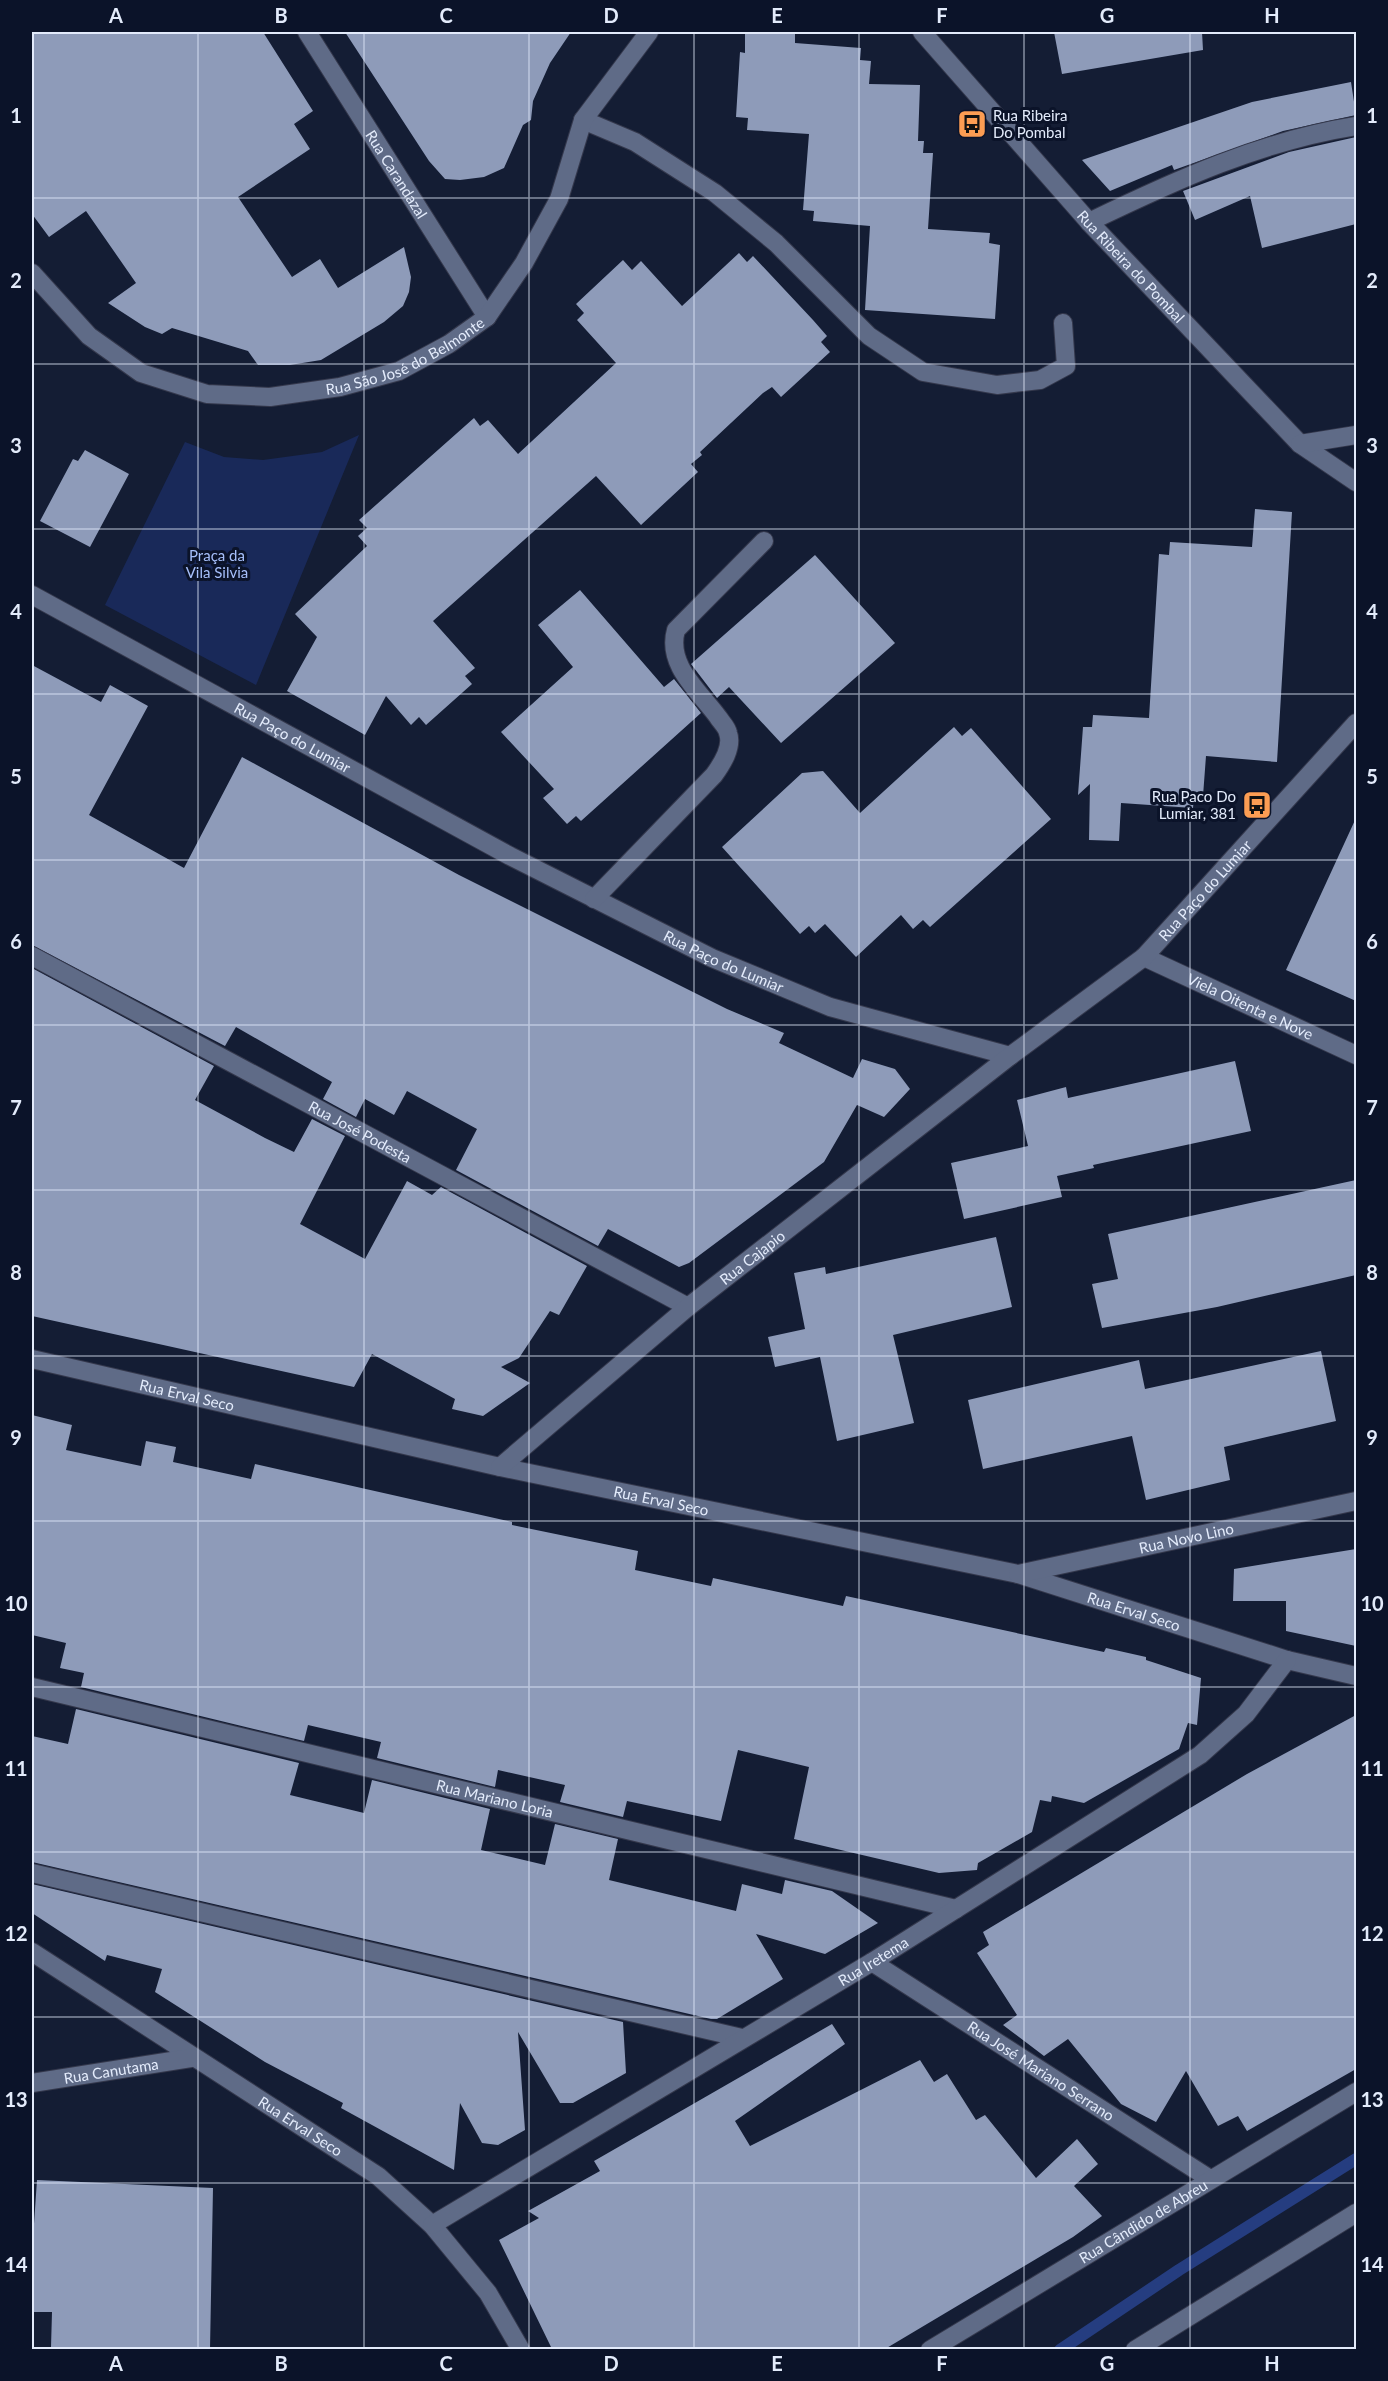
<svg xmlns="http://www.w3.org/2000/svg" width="1388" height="2381" font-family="Lato,sans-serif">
<rect width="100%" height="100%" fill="#141d34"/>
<path fill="#192959" d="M 359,435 L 256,685 L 105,605 L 185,442 L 224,457 L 263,460 L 322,452 Z"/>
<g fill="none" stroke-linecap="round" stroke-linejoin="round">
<path stroke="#253d80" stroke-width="12" d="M 1060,2350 L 1179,2270 L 1356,2159"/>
</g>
<path fill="#8e9bb9" d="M 32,32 L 263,32 L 313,111 L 294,124 L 310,149 L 238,197 L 292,277 L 320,259 L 338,288 L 404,247 L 411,277 L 409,292 L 403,306 L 384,322 L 321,360 L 290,365 L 258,365 L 248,351 L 172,328 L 162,334 L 145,327 L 108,303 L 136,283 L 86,211 L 49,237 L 32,214 Z
M 345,32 L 571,32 L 550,63 L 533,101 L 531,120 L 523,125 L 504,168 L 484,177 L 460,180 L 445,179 L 429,161 Z
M 745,32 L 795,32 L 795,43 L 861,48 L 860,60 L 871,61 L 869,84 L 920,85 L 918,141 L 924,141 L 923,153 L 933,153 L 928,229 L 990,233 L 989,243 L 1000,245 L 995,319 L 865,310 L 870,226 L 813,221 L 814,211 L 803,210 L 809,134 L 747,130 L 748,118 L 736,117 L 740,52 L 745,53 Z
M 1054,32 L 1202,32 L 1203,50 L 1062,74 Z
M 1351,82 L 1356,115 L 1283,131 L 1174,170 L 1172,165 L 1110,191 L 1082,160 L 1252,102 Z
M 1356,137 L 1356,224 L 1262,248 L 1250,196 L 1195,220 L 1183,191 L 1289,152 Z
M 739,253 L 747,262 L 753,256 L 813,320 L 827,336 L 821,342 L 830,352 L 781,397 L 772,387 L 763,393 L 700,452 L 702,455 L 691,464 L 698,472 L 641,525 L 596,476 L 433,621 L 475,668 L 465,676 L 472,684 L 426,725 L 419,717 L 411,725 L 386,696 L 365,735 L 287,691 L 317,637 L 295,614 L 367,546 L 358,536 L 367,528 L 359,520 L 474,418 L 480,426 L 488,420 L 518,454 L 616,363 L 577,320 L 584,313 L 576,304 L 623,260 L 632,270 L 641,261 L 682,306 Z
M 85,450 L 129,474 L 90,547 L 40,521 L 73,459 L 78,461 Z
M 1255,509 L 1292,512 L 1277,762 L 1206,756 L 1203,796 L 1194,796 L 1193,808 L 1121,803 L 1119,841 L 1089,840 L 1090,784 L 1078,795 L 1083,727 L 1092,727 L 1093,715 L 1149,718 L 1159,554 L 1169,555 L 1170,542 L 1252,547 Z
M 815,555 L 895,643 L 781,743 L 729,687 L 717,698 L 691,664 Z
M 580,590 L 664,687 L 674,679 L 701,713 L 581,821 L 576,816 L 567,824 L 543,798 L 554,789 L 501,732 L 573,667 L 538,625 Z
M 32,665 L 101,702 L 110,685 L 148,706 L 89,815 L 184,868 L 242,757 L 459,875 L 727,1009 L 784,1033 L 779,1043 L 853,1078 L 862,1059 L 895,1069 L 910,1089 L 884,1117 L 857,1105 L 824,1162 L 689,1263 L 679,1267 L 608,1229 L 598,1246 L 456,1170 L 477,1129 L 407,1091 L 394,1115 L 365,1099 L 356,1117 L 323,1099 L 332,1082 L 236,1027 L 225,1046 L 32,945 Z
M 954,727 L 962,736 L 971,728 L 1051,819 L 930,927 L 923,920 L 913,929 L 901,915 L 856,957 L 825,924 L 815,933 L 809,926 L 800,934 L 722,847 L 802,773 L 823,771 L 860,813 Z
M 1356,818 L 1356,1001 L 1286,970 Z
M 32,968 L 214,1066 L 195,1100 L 265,1138 L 294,1152 L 312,1119 L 345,1136 L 300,1224 L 365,1259 L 407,1181 L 432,1195 L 441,1187 L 587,1266 L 559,1315 L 550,1311 L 519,1358 L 501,1367 L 530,1383 L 483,1416 L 452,1409 L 455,1399 L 372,1354 L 354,1387 L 32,1316 Z
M 1235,1061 L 1251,1131 L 1093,1165 L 1094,1168 L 1057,1176 L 1062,1197 L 964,1219 L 951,1163 L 1028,1146 L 1017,1100 L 1066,1087 L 1068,1098 Z
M 1356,1180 L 1356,1275 L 1217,1307 L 1102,1328 L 1092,1284 L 1118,1279 L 1108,1234 Z
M 996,1237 L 1012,1307 L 893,1335 L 914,1423 L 837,1441 L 820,1357 L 775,1367 L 768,1337 L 805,1329 L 794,1273 L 825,1267 L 826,1274 Z
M 1321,1351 L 1336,1421 L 1224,1447 L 1230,1480 L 1146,1500 L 1132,1436 L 983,1469 L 968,1400 L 1139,1360 L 1145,1389 Z
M 32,1415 L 72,1425 L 66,1450 L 141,1466 L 146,1441 L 176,1447 L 173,1462 L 251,1479 L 255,1464 L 512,1522 L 512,1525 L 638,1551 L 635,1570 L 711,1586 L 713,1578 L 843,1606 L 846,1596 L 1104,1652 L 1106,1648 L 1146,1657 L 1146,1660 L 1201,1678 L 1197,1725 L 1188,1723 L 1179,1749 L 1084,1803 L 1052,1796 L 1051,1802 L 1040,1800 L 1032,1832 L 978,1863 L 977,1870 L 939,1873 L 794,1839 L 809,1767 L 738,1750 L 721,1821 L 627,1801 L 623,1817 L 560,1802 L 565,1785 L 498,1770 L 495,1787 L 377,1758 L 381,1742 L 308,1725 L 304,1741 L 81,1687 L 84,1673 L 60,1668 L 66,1643 L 32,1635 Z
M 1356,1549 L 1356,1646 L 1286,1631 L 1286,1601 L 1233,1601 L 1234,1569 Z
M 76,1709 L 299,1763 L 290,1795 L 364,1813 L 372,1780 L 490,1809 L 481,1850 L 545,1865 L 555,1824 L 618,1839 L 609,1880 L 736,1911 L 742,1884 L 782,1894 L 785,1880 L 832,1891 L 878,1923 L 825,1954 L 756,1934 L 783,1979 L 717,2019 L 711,2019 L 32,1862 L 32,1736 L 68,1744 Z
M 1356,1715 L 1356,2069 L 1247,2131 L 1238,2116 L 1218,2126 L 1186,2071 L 1156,2122 L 1121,2104 L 1068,2039 L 1044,2056 L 1003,2025 L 1017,2015 L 977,1953 L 989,1945 L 983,1932 L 1247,1774 Z
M 32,1884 L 623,2022 L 626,2073 L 573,2103 L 560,2103 L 518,2032 L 525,2130 L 498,2145 L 482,2143 L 460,2103 L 454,2170 L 341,2108 L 343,2103 L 265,2062 L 155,1992 L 162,1969 L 107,1955 L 105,1961 L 32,1913 Z
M 832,2024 L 845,2044 L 735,2121 L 750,2146 L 920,2060 L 934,2082 L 947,2074 L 976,2120 L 985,2115 L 1036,2178 L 1077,2139 L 1098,2164 L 1074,2186 L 1102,2216 L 1073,2237 L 885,2349 L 552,2349 L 499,2240 L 539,2218 L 528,2211 L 600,2171 L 594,2161 Z
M 37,2180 L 213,2188 L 210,2349 L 51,2347 L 52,2312 L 32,2312 L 32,2253 Z"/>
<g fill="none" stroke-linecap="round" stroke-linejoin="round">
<g stroke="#34384c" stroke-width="20">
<g id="minor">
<path id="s1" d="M 307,32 L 487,317"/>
<path id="s2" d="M 922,32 L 1089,222 L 1300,444 L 1356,482"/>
<path d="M 583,120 L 635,142 L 715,193 L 776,243 L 869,336 L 923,372 L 997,385 L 1040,380 L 1066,366 L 1063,323"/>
<path d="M 1089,222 C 1176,180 1261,141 1356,126"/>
<path id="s3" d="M 32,273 L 89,336 L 141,373 L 207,394 L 270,397 L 340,387 L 399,371 L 449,344 L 487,317 L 524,263 L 559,199 L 583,120 L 649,32"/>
<path d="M 1300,444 L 1356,435"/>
<path id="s4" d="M 32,595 L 510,856 L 712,958 L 830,1007 L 1010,1056"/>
<path d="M 594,899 L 714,775 C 722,764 733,747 728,733 C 727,727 721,722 718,717 C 699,691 666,665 676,630 L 764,541"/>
<path id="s5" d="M 32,956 L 688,1307"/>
<path id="s6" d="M 1144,957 L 1356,1055"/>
<path id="s7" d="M 32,1359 L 500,1467 L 1018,1574 L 1287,1660 L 1356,1676"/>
<path id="s8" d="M 500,1467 L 688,1307 L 1010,1056 L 1144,957 L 1356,723"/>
<path id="s9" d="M 1018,1574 L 1356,1501"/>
<path id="s10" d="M 32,1687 L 956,1909"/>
<path d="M 32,1873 L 742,2038"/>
<path id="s11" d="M 32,1952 L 378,2176 L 432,2225 L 488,2293 L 521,2350"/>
<path id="s12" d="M 872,1962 L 1210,2179"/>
<path id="s13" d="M 32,2083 L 191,2058"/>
<path id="s14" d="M 432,2225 L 872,1962 L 1200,1755 L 1246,1714 L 1287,1660"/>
<path id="s15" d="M 930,2350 L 1356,2092"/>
<path d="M 1135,2350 L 1356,2213"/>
</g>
</g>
<use href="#minor" stroke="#5f6b87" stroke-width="18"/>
</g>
<path fill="none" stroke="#e3ebfb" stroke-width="1.5" stroke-opacity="0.55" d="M 198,32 L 198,2350M 364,32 L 364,2350M 529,32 L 529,2350M 694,32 L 694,2350M 859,32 L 859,2350M 1024,32 L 1024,2350M 1190,32 L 1190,2350M 32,198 L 1356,198M 32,364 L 1356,364M 32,529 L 1356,529M 32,694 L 1356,694M 32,860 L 1356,860M 32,1025 L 1356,1025M 32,1190 L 1356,1190M 32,1356 L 1356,1356M 32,1521 L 1356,1521M 32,1687 L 1356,1687M 32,1852 L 1356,1852M 32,2017 L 1356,2017M 32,2183 L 1356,2183"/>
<defs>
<g id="bus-square" transform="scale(1.5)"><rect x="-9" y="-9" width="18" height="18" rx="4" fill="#fc9d53" stroke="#0b1329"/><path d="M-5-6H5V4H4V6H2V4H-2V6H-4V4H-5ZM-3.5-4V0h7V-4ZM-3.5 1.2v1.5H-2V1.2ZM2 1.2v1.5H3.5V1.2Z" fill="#111"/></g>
</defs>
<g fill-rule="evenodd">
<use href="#bus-square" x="972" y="124"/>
<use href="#bus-square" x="1257" y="805"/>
</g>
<g text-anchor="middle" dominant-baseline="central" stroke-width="6" stroke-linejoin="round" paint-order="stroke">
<g font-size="15" fill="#e3ebfb" stroke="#0b1329" text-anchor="start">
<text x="993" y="115">Rua Ribeira<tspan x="993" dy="17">Do Pombal</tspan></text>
<text x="1236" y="796" text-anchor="end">Rua Paco Do<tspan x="1236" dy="17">Lumiar, 381</tspan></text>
</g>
<g font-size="15" fill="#e3ebfb" stroke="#0b1329">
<text stroke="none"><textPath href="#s1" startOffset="168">Rua Carandazal</textPath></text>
<text stroke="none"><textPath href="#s2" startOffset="314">Rua Ribeira do Pombal</textPath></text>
<text stroke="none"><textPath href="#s3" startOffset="424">Rua São José do Belmonte</textPath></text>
<text stroke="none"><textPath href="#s4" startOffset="297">Rua Paço do Lumiar</textPath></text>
<text stroke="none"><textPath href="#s8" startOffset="912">Rua Paço do Lumiar</textPath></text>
<text stroke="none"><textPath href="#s4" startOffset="783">Rua Paço do Lumiar</textPath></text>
<text stroke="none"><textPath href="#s6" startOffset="117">Viela Oitenta e Nove</textPath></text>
<text stroke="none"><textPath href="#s5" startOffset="372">Rua José Podesta</textPath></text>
<text stroke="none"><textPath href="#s8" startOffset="328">Rua Cajapio</textPath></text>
<text stroke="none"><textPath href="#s7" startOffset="159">Rua Erval Seco</textPath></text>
<text stroke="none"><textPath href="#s7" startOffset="645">Rua Erval Seco</textPath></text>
<text stroke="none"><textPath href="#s9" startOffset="172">Rua Novo Lino</textPath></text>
<text stroke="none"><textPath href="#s7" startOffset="1131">Rua Erval Seco</textPath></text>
<text stroke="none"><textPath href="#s10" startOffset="476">Rua Mariano Loria</textPath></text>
<text stroke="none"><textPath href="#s14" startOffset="514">Rua Iretema</textPath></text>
<text stroke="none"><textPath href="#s13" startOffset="80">Rua Canutama</textPath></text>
<text stroke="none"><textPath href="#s12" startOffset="201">Rua José Mariano Serrano</textPath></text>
<text stroke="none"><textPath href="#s11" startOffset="320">Rua Erval Seco</textPath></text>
<text stroke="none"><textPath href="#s15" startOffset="249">Rua Cândido de Abreu</textPath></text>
</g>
<g font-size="15" fill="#a6bffa" stroke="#0b1329">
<text x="217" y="555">Praça da<tspan x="217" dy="17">Vila Silvia</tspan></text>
</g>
</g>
<rect width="1388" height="2381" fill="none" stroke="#0b1329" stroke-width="66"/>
<rect x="33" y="33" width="1322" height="2315" fill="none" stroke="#e3ebfb" stroke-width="2"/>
<g font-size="20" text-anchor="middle" font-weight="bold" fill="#e3ebfb">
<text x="116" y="23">A</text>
<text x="281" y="23">B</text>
<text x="446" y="23">C</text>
<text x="611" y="23">D</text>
<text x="777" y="23">E</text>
<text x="942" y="23">F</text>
<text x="1107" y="23">G</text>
<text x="1272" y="23">H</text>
<text x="16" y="123">1</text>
<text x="1372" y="123">1</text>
<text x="16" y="288">2</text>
<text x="1372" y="288">2</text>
<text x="16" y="453">3</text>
<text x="1372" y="453">3</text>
<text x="16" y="619">4</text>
<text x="1372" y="619">4</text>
<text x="16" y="784">5</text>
<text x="1372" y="784">5</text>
<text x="16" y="949">6</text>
<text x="1372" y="949">6</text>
<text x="16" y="1115">7</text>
<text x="1372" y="1115">7</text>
<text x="16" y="1280">8</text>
<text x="1372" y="1280">8</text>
<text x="16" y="1445">9</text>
<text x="1372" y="1445">9</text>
<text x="16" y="1611">10</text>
<text x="1372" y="1611">10</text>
<text x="16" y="1776">11</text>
<text x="1372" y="1776">11</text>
<text x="16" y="1941">12</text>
<text x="1372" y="1941">12</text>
<text x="16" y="2107">13</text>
<text x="1372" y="2107">13</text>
<text x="16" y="2272">14</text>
<text x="1372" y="2272">14</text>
<text x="116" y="2371">A</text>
<text x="281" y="2371">B</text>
<text x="446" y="2371">C</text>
<text x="611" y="2371">D</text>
<text x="777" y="2371">E</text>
<text x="942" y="2371">F</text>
<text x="1107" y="2371">G</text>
<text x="1272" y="2371">H</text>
</g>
</svg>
